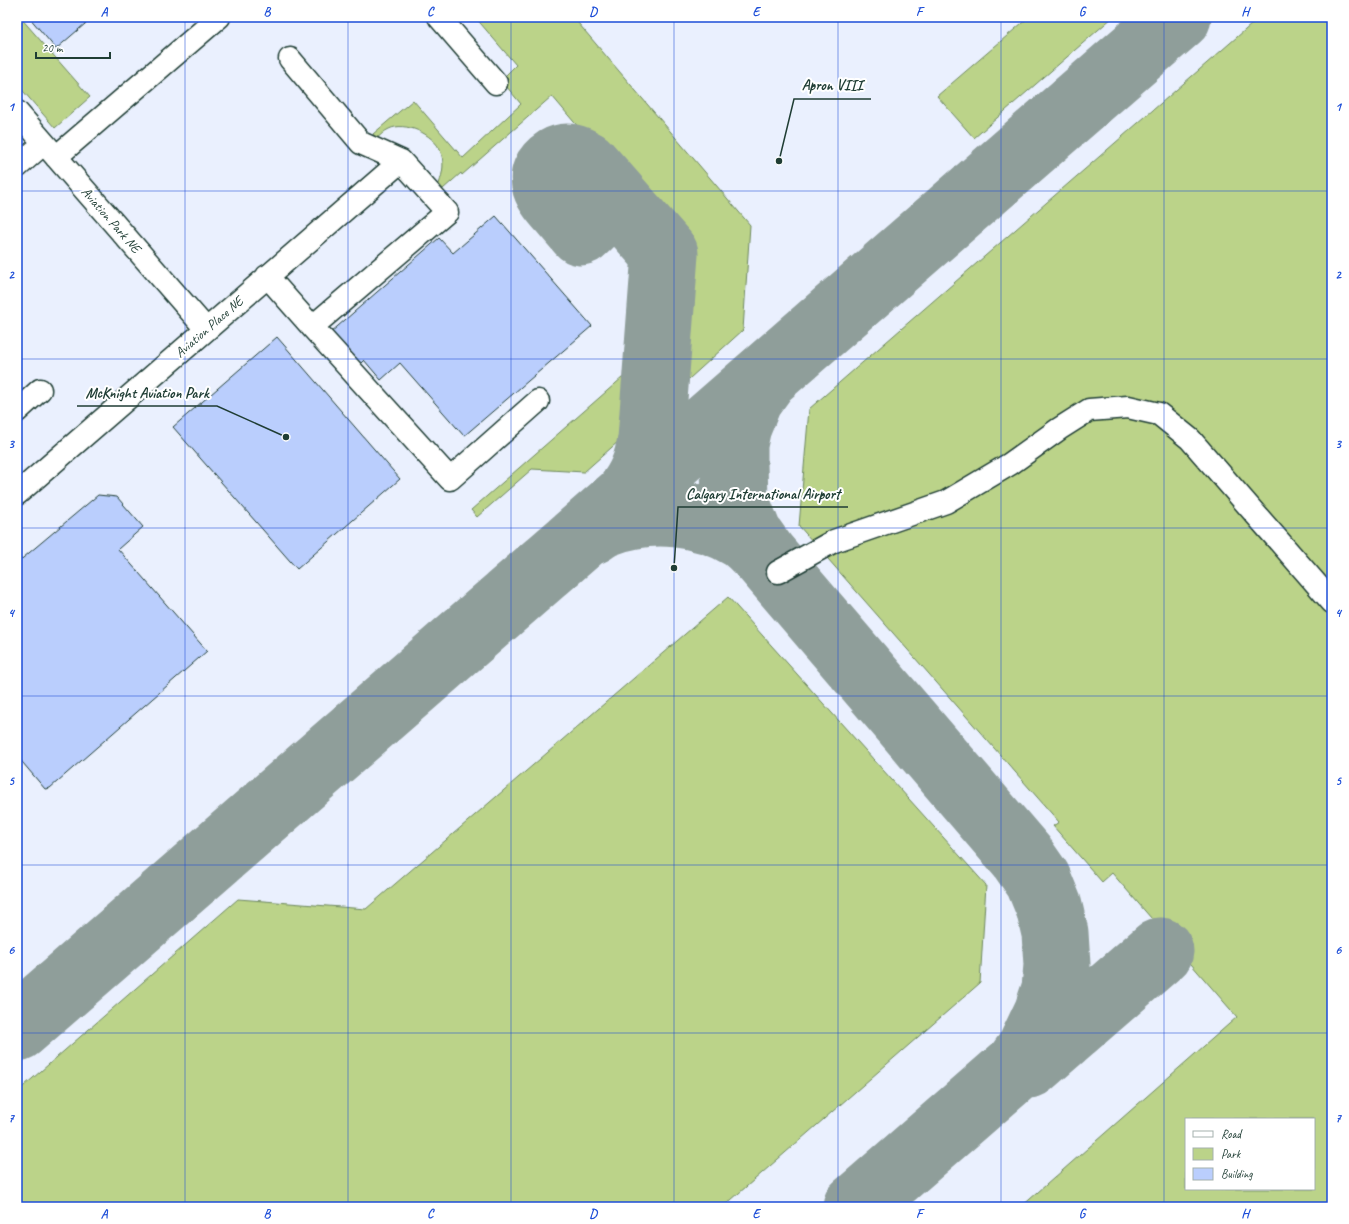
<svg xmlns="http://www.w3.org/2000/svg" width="1349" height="1224" font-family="Caveat,sans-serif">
<rect width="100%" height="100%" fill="#fff"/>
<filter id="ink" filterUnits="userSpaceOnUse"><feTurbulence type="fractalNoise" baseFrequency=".025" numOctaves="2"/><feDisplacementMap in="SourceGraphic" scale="8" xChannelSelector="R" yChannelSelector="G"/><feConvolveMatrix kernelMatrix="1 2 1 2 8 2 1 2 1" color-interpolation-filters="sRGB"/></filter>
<g filter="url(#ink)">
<path fill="#eaf0fe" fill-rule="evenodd" d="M 17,17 L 1332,17 L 1332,1207 L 17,1207 ZM 1186,1119 L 1314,1119 L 1314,1189 L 1186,1189 Z"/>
<path fill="#bbd389" stroke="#6d885e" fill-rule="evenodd" d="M 17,17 L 20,17 L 90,97 L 55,128 L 17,84 Z
M 475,17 L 573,17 L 750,225 L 743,330 L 679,388 L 672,379 L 683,251 L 552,96 L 462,175 L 461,173 L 443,189 L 439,184 C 443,172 445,162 440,150 C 433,134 405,121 389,129 C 384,131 380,136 376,139 L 373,134 L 413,100 L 463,158 L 521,104 L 501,80 L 516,65 Z
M 1029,17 L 1113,17 L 974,138 L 937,96 Z
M 1260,17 L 1332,17 L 1332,1207 L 1021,1207 L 1237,1017 L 1112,873 L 1102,882 L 1053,826 L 1059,822 L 799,526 L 809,409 ZM 1186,1119 L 1314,1119 L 1314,1189 L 1186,1189 Z
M 639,363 L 638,424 L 584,472 L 532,469 L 477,517 L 471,510 Z
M 728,597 L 986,885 L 980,983 L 723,1207 L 17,1207 L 17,1092 L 238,899 L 366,909 Z"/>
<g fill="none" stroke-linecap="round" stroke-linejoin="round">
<path stroke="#8f9e9a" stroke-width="67" d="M 762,381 L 749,399 L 738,426 L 734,444 L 734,464 L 735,500 L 749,535 L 764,556 L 1022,857 L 1038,880 L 1049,907 L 1055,933 L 1057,965 L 1055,989 L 1047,1013 L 1030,1049 L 1018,1066 L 856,1207
M 626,498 C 641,479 647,464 651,439 L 665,254 L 586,164 C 576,158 567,154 557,160 C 532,176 549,195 563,211 C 569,218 575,225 581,232 C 588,226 606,207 614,206 C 618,206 623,209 626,211
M 590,532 C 595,529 600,525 606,523 C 650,506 704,511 744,537 C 751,542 758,550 764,556
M 17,1028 L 1178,17
M 1029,1065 L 1160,951"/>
</g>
<path fill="#bacefd" stroke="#1f3d34" d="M 29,17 L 93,17 L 56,49 Z
M 496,216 L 592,326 L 464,436 L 400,363 L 381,380 L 364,360 L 359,365 L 330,333 L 439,238 L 453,253 Z
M 277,337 L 400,479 L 297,569 L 173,427 Z
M 98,495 L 117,497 L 143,527 L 118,549 L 207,651 L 50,788 L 45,789 L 17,756 L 17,563 Z"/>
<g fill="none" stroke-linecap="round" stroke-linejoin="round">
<g stroke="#1f3d34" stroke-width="25">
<path id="minor" d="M 439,17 L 496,83
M 17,112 L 206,329
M 56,157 L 219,17
M 17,167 L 44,143
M 267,276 L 312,327 L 447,212 L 401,161 L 361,143 L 290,59
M 312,327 L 450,479 L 538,401
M 17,411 L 40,390
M 17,494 L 401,161
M 778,572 L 834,541 L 946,502 L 1010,464 L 1059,429 L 1089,410 L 1128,407 L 1159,414 L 1190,439 L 1332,602"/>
</g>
<use href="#minor" stroke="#fff" stroke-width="22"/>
</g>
</g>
<path fill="none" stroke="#1d4ed8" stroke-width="1" stroke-opacity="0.55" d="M 185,17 L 185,1207M 348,17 L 348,1207M 511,17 L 511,1207M 674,17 L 674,1207M 838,17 L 838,1207M 1001,17 L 1001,1207M 1164,17 L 1164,1207M 17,191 L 1332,191M 17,359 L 1332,359M 17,528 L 1332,528M 17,696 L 1332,696M 17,865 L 1332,865M 17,1033 L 1332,1033"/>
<g text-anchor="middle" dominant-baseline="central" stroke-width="4" stroke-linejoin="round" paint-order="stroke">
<g font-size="14" fill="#1f3d34" stroke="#fff">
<text transform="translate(111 220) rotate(49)">Aviation Park NE</text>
<text transform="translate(209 327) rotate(-41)">Aviation Place NE</text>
</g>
</g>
<path fill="none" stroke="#1f3d34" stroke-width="1.5" d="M779 161L794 99H871M286 437L217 406H77M674 568L678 507H848"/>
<g fill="#1f3d34" stroke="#fff" stroke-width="1.5">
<circle cx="779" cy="161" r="4"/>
<circle cx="286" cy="437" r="4"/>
<circle cx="674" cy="568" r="4"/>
</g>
<g font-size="15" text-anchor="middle" font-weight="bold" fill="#1f3d34" stroke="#fff" stroke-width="4" stroke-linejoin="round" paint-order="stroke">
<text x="832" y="90">Apron VIII</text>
<text x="147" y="398">McKnight Aviation Park</text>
<text x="763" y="499">Calgary International Airport</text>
</g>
<rect width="1349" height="1224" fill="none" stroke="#fff" stroke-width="44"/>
<rect x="1185" y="1118" width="130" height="72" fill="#ffffff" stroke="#a5b1ae"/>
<rect x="1193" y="1131" width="20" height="6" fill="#ffffff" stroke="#a5b1ae"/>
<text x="1221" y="1138" font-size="12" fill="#1f3d34">Road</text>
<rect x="1193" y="1148" width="20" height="12" fill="#bbd389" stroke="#a5b1ae"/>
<text x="1221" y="1158" font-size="12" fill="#1f3d34">Park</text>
<rect x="1193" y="1168" width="20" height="12" fill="#bacefd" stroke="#a5b1ae"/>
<text x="1221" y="1178" font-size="12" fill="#1f3d34">Building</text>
<path d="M36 52v6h74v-6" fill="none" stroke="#1f3d34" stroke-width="2"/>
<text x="42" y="52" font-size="12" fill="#1f3d34" stroke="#ffffff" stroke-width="3" paint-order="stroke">20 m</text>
<rect x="22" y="22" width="1305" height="1180" fill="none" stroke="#1d4ed8" stroke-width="1.5"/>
<g font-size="13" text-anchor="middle" font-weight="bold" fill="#1d4ed8">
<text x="104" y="16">A</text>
<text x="267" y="16">B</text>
<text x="430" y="16">C</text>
<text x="593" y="16">D</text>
<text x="756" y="16">E</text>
<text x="919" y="16">F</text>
<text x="1082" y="16">G</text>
<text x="1245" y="16">H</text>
<text x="11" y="111">1</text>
<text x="1338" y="111">1</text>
<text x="11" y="279">2</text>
<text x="1338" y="279">2</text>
<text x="11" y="448">3</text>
<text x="1338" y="448">3</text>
<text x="11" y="617">4</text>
<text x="1338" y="617">4</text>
<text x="11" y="785">5</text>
<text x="1338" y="785">5</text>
<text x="11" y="954">6</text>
<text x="1338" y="954">6</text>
<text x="11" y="1122">7</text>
<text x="1338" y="1122">7</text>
<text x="104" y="1218">A</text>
<text x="267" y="1218">B</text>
<text x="430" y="1218">C</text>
<text x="593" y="1218">D</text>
<text x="756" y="1218">E</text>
<text x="919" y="1218">F</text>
<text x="1082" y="1218">G</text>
<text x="1245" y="1218">H</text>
</g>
</svg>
